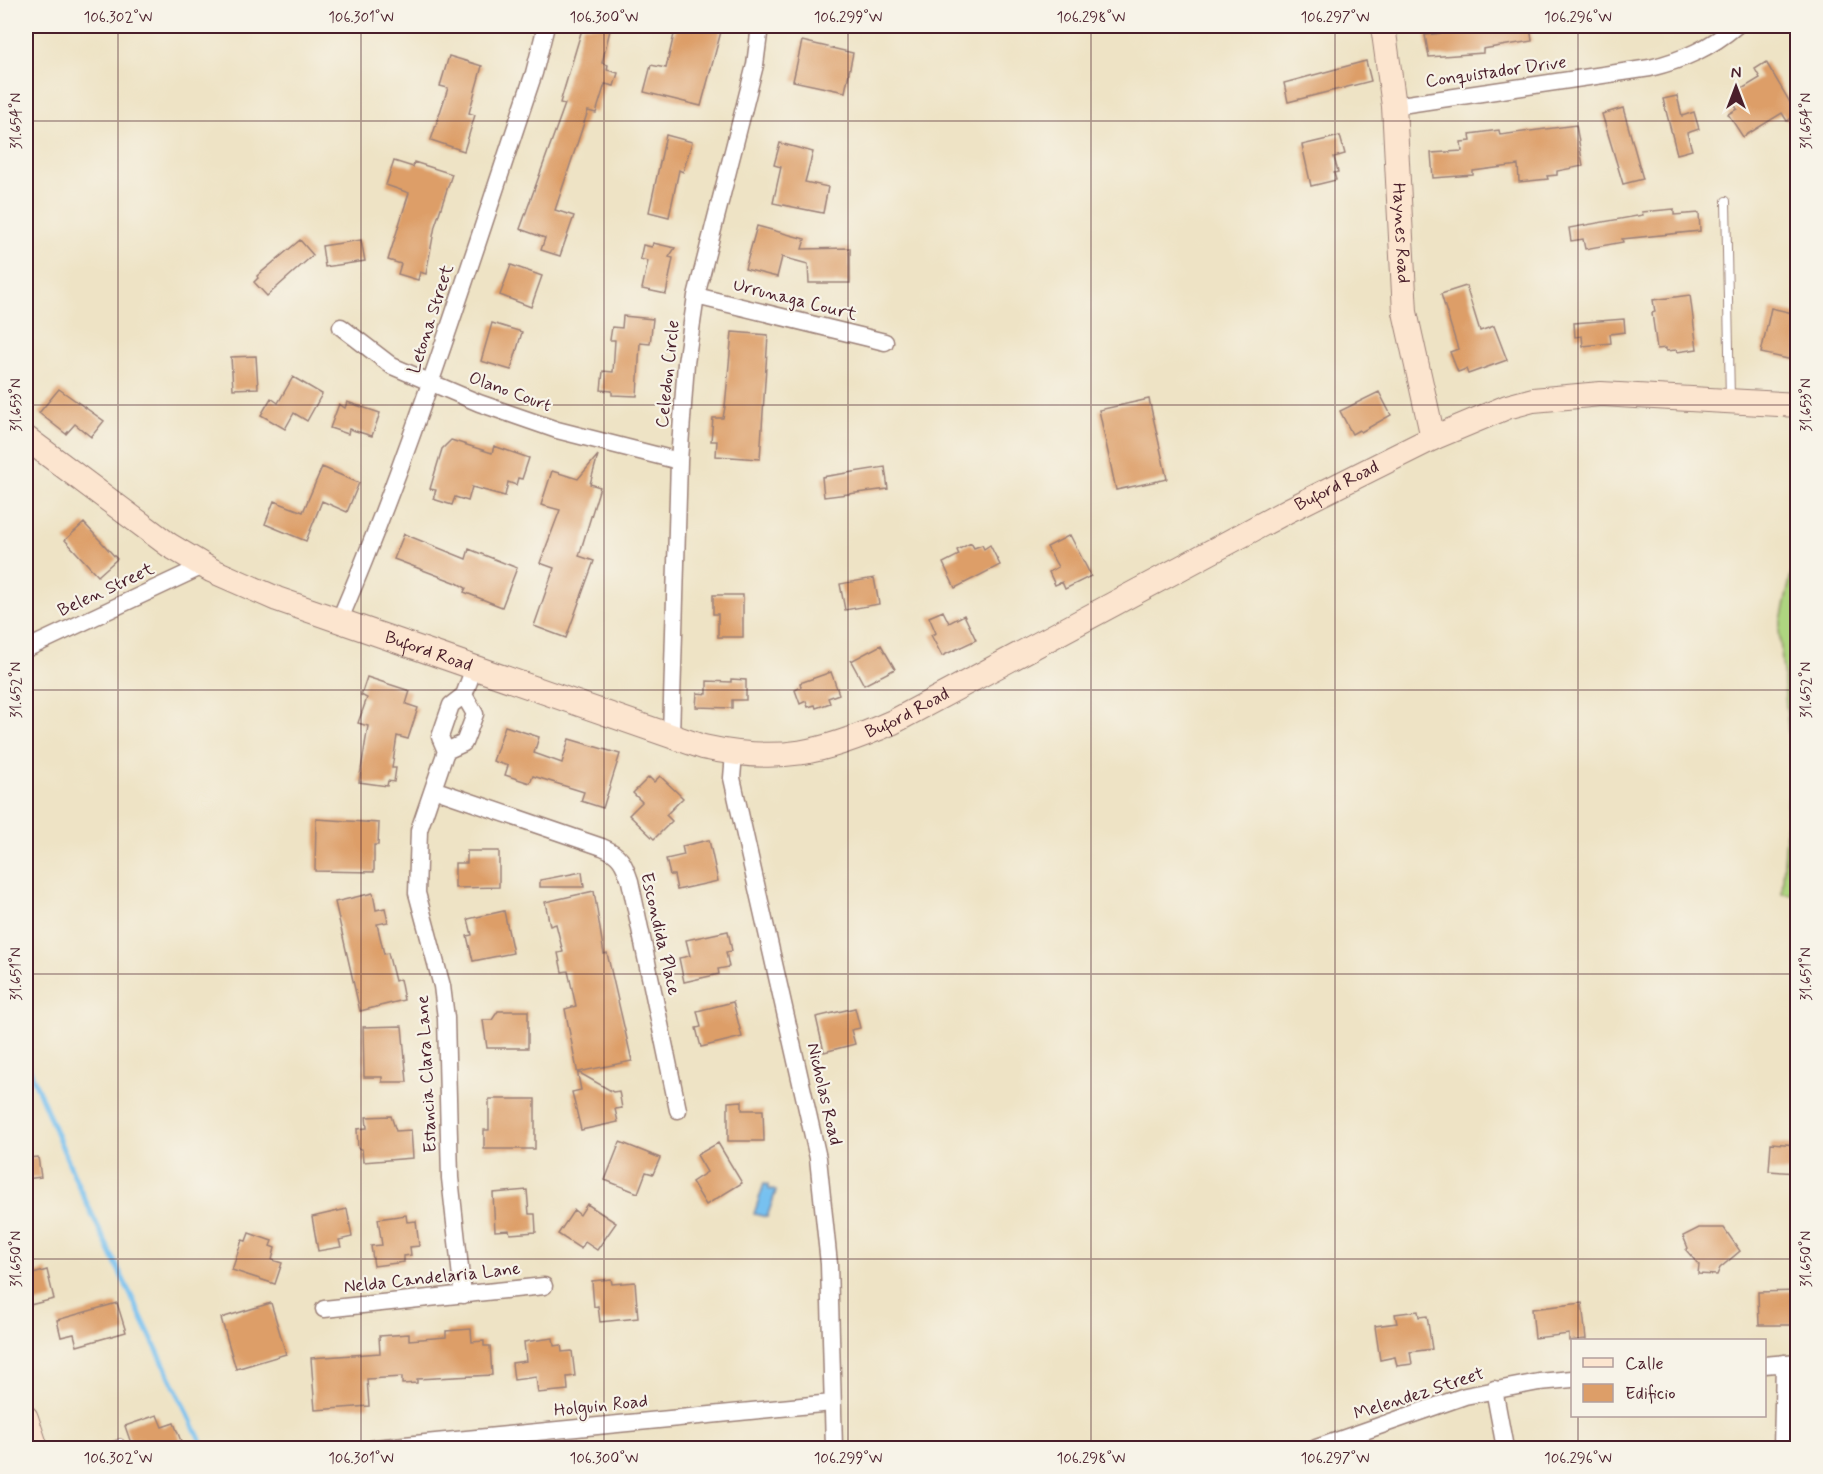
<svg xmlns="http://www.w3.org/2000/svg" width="1823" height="1474" font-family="Mynerve,sans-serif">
<rect width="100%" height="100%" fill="#f7f3e8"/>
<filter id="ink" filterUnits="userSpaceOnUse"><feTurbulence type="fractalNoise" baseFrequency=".0167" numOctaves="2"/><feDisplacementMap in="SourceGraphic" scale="12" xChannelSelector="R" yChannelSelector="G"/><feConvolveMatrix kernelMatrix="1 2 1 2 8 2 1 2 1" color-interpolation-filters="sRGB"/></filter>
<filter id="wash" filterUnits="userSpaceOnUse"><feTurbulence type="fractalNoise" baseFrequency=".008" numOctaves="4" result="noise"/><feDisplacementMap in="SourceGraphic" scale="24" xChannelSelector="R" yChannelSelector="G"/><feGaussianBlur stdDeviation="1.35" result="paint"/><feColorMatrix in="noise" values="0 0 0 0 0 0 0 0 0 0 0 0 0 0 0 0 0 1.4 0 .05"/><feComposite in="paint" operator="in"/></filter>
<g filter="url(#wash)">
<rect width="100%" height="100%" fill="#eee3c5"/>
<path fill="#aed580" stroke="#7c7a56" stroke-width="1.5" d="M 1797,548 L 1798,895 L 1797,895 L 1782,893 L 1791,761 L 1779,629 Z"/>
<path fill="#77c1f0" stroke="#60708e" stroke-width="1.5" d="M 764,1184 L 768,1185 L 768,1189 L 776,1191 L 767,1217 L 754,1214 Z"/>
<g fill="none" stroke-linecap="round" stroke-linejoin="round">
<path stroke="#77c1f0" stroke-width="5" d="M 26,1061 L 79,1187 L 204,1448"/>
</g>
<g id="blocks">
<path fill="#dd9e68" d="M 583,26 L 611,26 L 602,63 L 608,65 L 607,70 L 618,73 L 614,86 L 605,84 L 596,113 L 588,111 L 555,210 L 574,216 L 560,256 L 541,250 L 545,238 L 520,229 L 565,104 L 560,103 Z
M 676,26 L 722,28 L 701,106 L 644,92 L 651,65 L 666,68 Z
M 1500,26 L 1530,26 L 1532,41 L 1483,49 L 1483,53 L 1429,57 L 1425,35 Z
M 802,41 L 853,53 L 845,92 L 793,81 Z
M 449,56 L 482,66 L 469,113 L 475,115 L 464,151 L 431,140 L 448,88 L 440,86 Z
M 1366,61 L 1371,81 L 1288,102 L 1284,83 Z
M 1766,62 L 1797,114 L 1787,121 L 1782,113 L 1743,137 L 1728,114 L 1737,109 L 1733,101 L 1738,98 L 1735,93 L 1760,78 L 1755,69 Z
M 1677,96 L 1682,116 L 1694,112 L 1699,129 L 1687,133 L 1692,150 L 1677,154 L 1663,99 Z
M 1623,108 L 1643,179 L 1623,184 L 1602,114 Z
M 1576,125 L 1583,166 L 1557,171 L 1557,175 L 1547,176 L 1548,179 L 1519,182 L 1518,165 L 1473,171 L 1473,175 L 1433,178 L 1431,153 L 1462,151 L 1461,142 L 1471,141 L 1470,134 L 1499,130 L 1500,135 Z
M 666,135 L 692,142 L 683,172 L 679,170 L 669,217 L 649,212 Z
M 1340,136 L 1345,154 L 1334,157 L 1338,172 L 1334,173 L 1336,180 L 1311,186 L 1302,145 Z
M 780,143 L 813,152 L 805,182 L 828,187 L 823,213 L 773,203 L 781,167 L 774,165 Z
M 394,161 L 413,167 L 414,162 L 452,174 L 435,226 L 426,274 L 420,272 L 418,280 L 398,274 L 401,264 L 388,260 L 409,193 L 386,185 Z
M 1674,209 L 1674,215 L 1699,213 L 1700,231 L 1622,239 L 1623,242 L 1585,249 L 1583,239 L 1571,241 L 1569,228 L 1643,215 L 1642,212 Z
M 757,226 L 805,239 L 802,249 L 850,248 L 850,283 L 809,283 L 808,264 L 782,257 L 777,277 L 745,269 Z
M 300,240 L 313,255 L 267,296 L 254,282 L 258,278 L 257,276 Z
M 361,240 L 365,261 L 325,267 L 322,246 Z
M 653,243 L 675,248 L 669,257 L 673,258 L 666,294 L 642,289 L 648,261 L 640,259 L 643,245 L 652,247 Z
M 511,265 L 542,276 L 531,307 L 500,295 Z
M 1466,286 L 1480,331 L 1494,326 L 1507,360 L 1468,374 L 1466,369 L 1458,372 L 1450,352 L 1458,349 L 1441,294 Z
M 1690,295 L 1697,349 L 1677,352 L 1676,350 L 1666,351 L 1666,348 L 1657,349 L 1652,313 L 1655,312 L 1653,300 Z
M 1771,308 L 1797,314 L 1797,361 L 1761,353 Z
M 623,316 L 653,319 L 650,344 L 640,343 L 637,396 L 612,395 L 612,391 L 601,390 L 603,371 L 613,372 L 615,340 L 610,340 L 612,327 L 622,328 Z
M 1624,319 L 1625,332 L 1610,334 L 1611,343 L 1583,346 L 1582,336 L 1575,337 L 1574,323 Z
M 492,323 L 522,332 L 511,370 L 481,361 Z
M 732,332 L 768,335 L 760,459 L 716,456 L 717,441 L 711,441 L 713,418 L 723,418 L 725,407 Z
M 256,356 L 258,388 L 233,389 L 231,357 Z
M 293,377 L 322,394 L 307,421 L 294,413 L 285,429 L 261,415 L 271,398 L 278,403 Z
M 59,389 L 104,421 L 91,437 L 75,424 L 66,434 L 39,413 Z
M 1379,392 L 1391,415 L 1361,432 L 1359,430 L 1352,434 L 1340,411 Z
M 1149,399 L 1167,479 L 1116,490 L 1099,410 Z
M 347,402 L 380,413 L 372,436 L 349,429 L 348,434 L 330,428 L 339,404 L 345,408 Z
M 451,440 L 492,453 L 494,446 L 529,458 L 522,479 L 518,478 L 516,485 L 508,482 L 505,496 L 472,487 L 468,501 L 455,497 L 452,505 L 433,499 L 436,490 L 430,489 L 442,449 Z
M 598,455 L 590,484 L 600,487 L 579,556 L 594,561 L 566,638 L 534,626 L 554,568 L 540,563 L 560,510 L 541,505 L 552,471 L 578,479 Z
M 322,467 L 359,483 L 347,512 L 322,501 L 306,541 L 265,524 L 274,501 L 303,512 Z
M 885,467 L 888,489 L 824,497 L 822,477 Z
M 84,523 L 117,559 L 98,576 L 65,540 Z
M 404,534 L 466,559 L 469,549 L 517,568 L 502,607 L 464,592 L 466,588 L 457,583 L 394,559 Z
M 1070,535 L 1091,576 L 1065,589 L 1062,582 L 1055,585 L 1049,572 L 1058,567 L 1047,547 Z
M 971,543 L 974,548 L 982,545 L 984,549 L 990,545 L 1000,565 L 955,588 L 943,563 L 959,555 L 957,550 Z
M 874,578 L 879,604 L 845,610 L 840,584 Z
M 713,595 L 743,595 L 743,637 L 718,637 L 718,614 L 713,614 Z
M 943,611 L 949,623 L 964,615 L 976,640 L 942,656 L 931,635 L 936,633 L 929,617 Z
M 881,645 L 895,669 L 864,685 L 851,661 Z
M 831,672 L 839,694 L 828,698 L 830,703 L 816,708 L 815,705 L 808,707 L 806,701 L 800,704 L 795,690 L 801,687 L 800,683 Z
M 367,677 L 410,691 L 406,704 L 418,708 L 408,739 L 397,736 L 392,768 L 396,768 L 394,782 L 388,781 L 387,786 L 359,782 L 368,726 L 358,723 L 367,698 L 361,695 Z
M 731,679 L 746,680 L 746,700 L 732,700 L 732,708 L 696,707 L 697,693 L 707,694 L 707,681 L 731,682 Z
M 505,726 L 539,737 L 534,753 L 562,763 L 569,739 L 620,754 L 603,808 L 581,801 L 584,792 L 533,776 L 530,783 L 505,775 L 508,766 L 493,761 Z
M 660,776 L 683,798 L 666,815 L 672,821 L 654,839 L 629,815 L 642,802 L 633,793 L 649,777 L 654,782 Z
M 316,819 L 379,823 L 378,845 L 374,845 L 374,872 L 315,871 Z
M 709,840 L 718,881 L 677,890 L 674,875 L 670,875 L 666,859 L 684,855 L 682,846 Z
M 467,851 L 499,851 L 499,887 L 455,888 L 455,863 L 467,863 Z
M 582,872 L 584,887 L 540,887 L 540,880 Z
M 594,891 L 604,954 L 607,953 L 632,1061 L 578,1072 L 613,1092 L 619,1091 L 622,1108 L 615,1109 L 618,1122 L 581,1130 L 572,1092 L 581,1090 L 565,1009 L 576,1006 L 568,971 L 562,972 L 558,953 L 563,952 L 556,924 L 550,926 L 545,902 Z
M 373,893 L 376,910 L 385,908 L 388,922 L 377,924 L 384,954 L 388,953 L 395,981 L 400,979 L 404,1000 L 360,1011 L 335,902 Z
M 504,911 L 513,953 L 473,961 L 467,936 L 472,935 L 468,919 Z
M 728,931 L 732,951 L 726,952 L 729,967 L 718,969 L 719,974 L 684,982 L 679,958 L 690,956 L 686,940 Z
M 733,1002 L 742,1037 L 701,1047 L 696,1028 L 701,1027 L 697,1011 Z
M 855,1008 L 860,1028 L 851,1030 L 855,1044 L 824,1052 L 816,1017 Z
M 498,1011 L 528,1011 L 528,1048 L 487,1048 L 483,1020 L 492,1020 Z
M 402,1026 L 407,1082 L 382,1082 L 382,1077 L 364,1077 L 363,1027 Z
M 489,1099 L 535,1099 L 535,1149 L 484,1149 L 484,1130 L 489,1130 Z
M 742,1101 L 742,1110 L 763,1110 L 764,1141 L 728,1141 L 728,1102 Z
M 391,1116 L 396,1131 L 411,1130 L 413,1158 L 363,1162 L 362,1149 L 358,1148 L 357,1129 L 367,1128 L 366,1117 Z
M 620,1142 L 660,1158 L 653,1174 L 646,1172 L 638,1193 L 605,1180 Z
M 718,1143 L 742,1183 L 706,1205 L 692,1182 L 707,1172 L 697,1155 Z
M 1771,1143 L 1797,1145 L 1797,1173 L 1769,1171 Z
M 38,1157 L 41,1177 L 26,1179 L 26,1158 Z
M 527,1190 L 529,1214 L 535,1214 L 536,1232 L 510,1234 L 509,1230 L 495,1231 L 493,1193 Z
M 587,1204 L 616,1223 L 597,1250 L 585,1242 L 581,1249 L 558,1234 L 574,1210 L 580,1215 Z
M 347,1209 L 352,1237 L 339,1240 L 341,1247 L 318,1251 L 312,1217 Z
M 406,1215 L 407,1222 L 416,1221 L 419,1246 L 410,1247 L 411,1255 L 404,1256 L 404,1262 L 374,1266 L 371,1246 L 382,1245 L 378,1219 Z
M 1699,1228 L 1724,1228 L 1740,1251 L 1720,1268 L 1717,1275 L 1698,1274 L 1699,1265 L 1686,1250 L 1688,1248 L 1683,1236 Z
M 249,1233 L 272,1241 L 270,1246 L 275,1248 L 272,1260 L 282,1263 L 275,1284 L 232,1270 L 242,1240 L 246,1241 Z
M 47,1270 L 54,1299 L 26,1306 L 26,1276 Z
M 611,1279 L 612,1284 L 635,1282 L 638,1318 L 600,1322 L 598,1306 L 594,1307 L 592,1281 Z
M 1797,1291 L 1797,1325 L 1759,1325 L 1758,1292 Z
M 117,1303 L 126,1332 L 77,1346 L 74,1334 L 61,1337 L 57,1320 Z
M 271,1303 L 286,1354 L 236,1369 L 221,1318 Z
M 1582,1303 L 1586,1339 L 1569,1341 L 1569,1334 L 1535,1338 L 1532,1309 Z
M 1418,1311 L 1419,1317 L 1427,1316 L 1432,1349 L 1410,1352 L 1412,1364 L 1397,1366 L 1395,1357 L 1380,1360 L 1375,1326 L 1397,1323 L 1395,1314 Z
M 471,1329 L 472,1342 L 484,1341 L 484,1346 L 490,1346 L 492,1375 L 417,1379 L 417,1383 L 402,1384 L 402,1377 L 367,1379 L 369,1406 L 315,1410 L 311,1358 L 380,1353 L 379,1336 L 409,1334 L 409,1340 L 446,1337 L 446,1331 Z
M 553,1338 L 554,1346 L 561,1345 L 562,1352 L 572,1351 L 575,1376 L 567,1377 L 568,1390 L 538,1393 L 536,1377 L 514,1380 L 512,1363 L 526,1361 L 524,1342 Z
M 157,1415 L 162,1427 L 174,1423 L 184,1449 L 133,1449 L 125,1426 Z"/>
</g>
</g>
<g filter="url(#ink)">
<use href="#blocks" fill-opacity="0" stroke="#9c8178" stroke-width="1.5"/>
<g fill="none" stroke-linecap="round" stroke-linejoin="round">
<g stroke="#9c8178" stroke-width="10">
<path id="lane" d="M 1726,201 L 1730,399
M 108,1448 L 120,1443"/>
</g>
<g stroke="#9c8178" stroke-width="19">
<path id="street" d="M 1394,106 L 1650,68 C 1683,60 1710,48 1736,26
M 696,296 L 885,342
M 341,327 L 392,366 L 479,403 L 557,430 L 679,461
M 340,619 C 416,441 472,256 534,73 L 546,26
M 26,649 L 203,566
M 671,735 L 679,461 L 686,363 L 696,296 L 755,65 L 760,26
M 446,751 L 464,743 L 475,714 L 464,695
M 734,754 L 732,778 L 818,1158 L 829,1264 L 834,1448
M 433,789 L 602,847 C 620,854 624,863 630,881 L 678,1110
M 463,1295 L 450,1178 L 446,1018 L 442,986 L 417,893 L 419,830 L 446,751 L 440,737 L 451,705 L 464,695 L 474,668
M 324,1309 L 544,1286
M 1764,1365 L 1798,1362
M 1494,1389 L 1505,1448
M 374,1448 L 832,1403
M 1316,1448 L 1465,1396 L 1539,1382 L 1572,1379
M 1782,1448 L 1784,1363"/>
</g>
<g stroke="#9c8178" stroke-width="26">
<g id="secondary">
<path id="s1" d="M 1383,26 L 1394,106 L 1405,312 L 1433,438"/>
<path id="s2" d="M 26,438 L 169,545 L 211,570 L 277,599 L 703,747 C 779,764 823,753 893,722 L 1289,510 L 1433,438 L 1507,407 L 1533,400 L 1601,394 L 1798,405"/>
<path d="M 26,1418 L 36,1448"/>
</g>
</g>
<use href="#lane" stroke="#fff" stroke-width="8"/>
<use href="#street" stroke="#fff" stroke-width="16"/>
<use href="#secondary" stroke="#fce5cf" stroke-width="24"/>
</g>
</g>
<path fill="none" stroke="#4a1f2b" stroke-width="1.5" stroke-opacity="0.45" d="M 118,26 L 118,1448M 361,26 L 361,1448M 604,26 L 604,1448M 848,26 L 848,1448M 1091,26 L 1091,1448M 1335,26 L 1335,1448M 1578,26 L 1578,1340M 26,121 L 1798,121M 26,405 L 1798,405M 26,690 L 1798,690M 26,974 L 1798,974M 26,1259 L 1798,1259M 1578,1416 L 1578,1448"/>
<g text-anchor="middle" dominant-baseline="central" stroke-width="4.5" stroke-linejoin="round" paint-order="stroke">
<g font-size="18" fill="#4a1f2b" stroke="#f7f3e8">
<text transform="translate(1496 72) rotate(-8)">Conquistador Drive</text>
<text stroke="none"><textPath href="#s1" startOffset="208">Haynes Road</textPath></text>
<text transform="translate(795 300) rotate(14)">Urrunaga Court</text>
<text transform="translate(431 319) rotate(-72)">Letona Street</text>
<text transform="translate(668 374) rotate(-84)">Celedon Circle</text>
<text transform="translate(510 392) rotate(20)">Olano Court</text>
<text stroke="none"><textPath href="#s2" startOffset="1449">Buford Road</textPath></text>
<text transform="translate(106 590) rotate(-25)">Belen Street</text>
<text stroke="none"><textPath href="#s2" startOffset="460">Buford Road</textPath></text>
<text stroke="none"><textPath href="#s2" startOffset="963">Buford Road</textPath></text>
<text transform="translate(660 934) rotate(77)">Escondida Place</text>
<text transform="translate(427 1074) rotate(-93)">Estancia Clara Lane</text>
<text transform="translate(824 1094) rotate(77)">Nicholas Road</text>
<text transform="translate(432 1278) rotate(-6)">Nelda Candelaria Lane</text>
<text transform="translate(1419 1394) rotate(-18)">Melendez Street</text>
<text transform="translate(601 1406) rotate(-6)">Holguin Road</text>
</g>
</g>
<rect width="1823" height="1474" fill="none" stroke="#f7f3e8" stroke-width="66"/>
<rect x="1571" y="1339" width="195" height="78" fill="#f7f3e8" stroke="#b29e9c" stroke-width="1.5"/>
<rect x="1583" y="1358" width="30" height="9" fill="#fce5cf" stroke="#b29e9c" stroke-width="1.5"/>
<text x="1625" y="1369" font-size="18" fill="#4a1f2b">Calle</text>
<rect x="1583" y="1384" width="30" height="18" fill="#dd9e68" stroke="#b29e9c" stroke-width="1.5"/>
<text x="1625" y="1399" font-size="18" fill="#4a1f2b">Edificio</text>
<g transform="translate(1736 87)" stroke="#f7f3e8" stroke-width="4.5" paint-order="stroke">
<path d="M0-4.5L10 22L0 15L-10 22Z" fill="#4a1f2b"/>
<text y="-9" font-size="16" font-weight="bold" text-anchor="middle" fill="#4a1f2b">N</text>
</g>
<rect x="33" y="33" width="1757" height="1408" fill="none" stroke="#4a1f2b" stroke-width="2"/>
<g font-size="15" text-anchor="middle" fill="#4a1f2b">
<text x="118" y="22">106.302°W</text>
<text x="361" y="22">106.301°W</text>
<text x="604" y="22">106.300°W</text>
<text x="848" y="22">106.299°W</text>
<text x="1091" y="22">106.298°W</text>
<text x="1335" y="22">106.297°W</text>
<text x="1578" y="22">106.296°W</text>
<text transform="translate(16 121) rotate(-90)" y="5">31.654°N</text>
<text transform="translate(1806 121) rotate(-90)" y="5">31.654°N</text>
<text transform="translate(16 405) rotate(-90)" y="5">31.653°N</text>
<text transform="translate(1806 405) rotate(-90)" y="5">31.653°N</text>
<text transform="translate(16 690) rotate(-90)" y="5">31.652°N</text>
<text transform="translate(1806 690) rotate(-90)" y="5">31.652°N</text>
<text transform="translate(16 974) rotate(-90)" y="5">31.651°N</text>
<text transform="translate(1806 974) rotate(-90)" y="5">31.651°N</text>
<text transform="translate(16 1259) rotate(-90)" y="5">31.650°N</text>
<text transform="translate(1806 1259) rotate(-90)" y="5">31.650°N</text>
<text x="118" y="1463">106.302°W</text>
<text x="361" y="1463">106.301°W</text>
<text x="604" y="1463">106.300°W</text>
<text x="848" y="1463">106.299°W</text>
<text x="1091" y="1463">106.298°W</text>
<text x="1335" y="1463">106.297°W</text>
<text x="1578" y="1463">106.296°W</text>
</g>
</svg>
